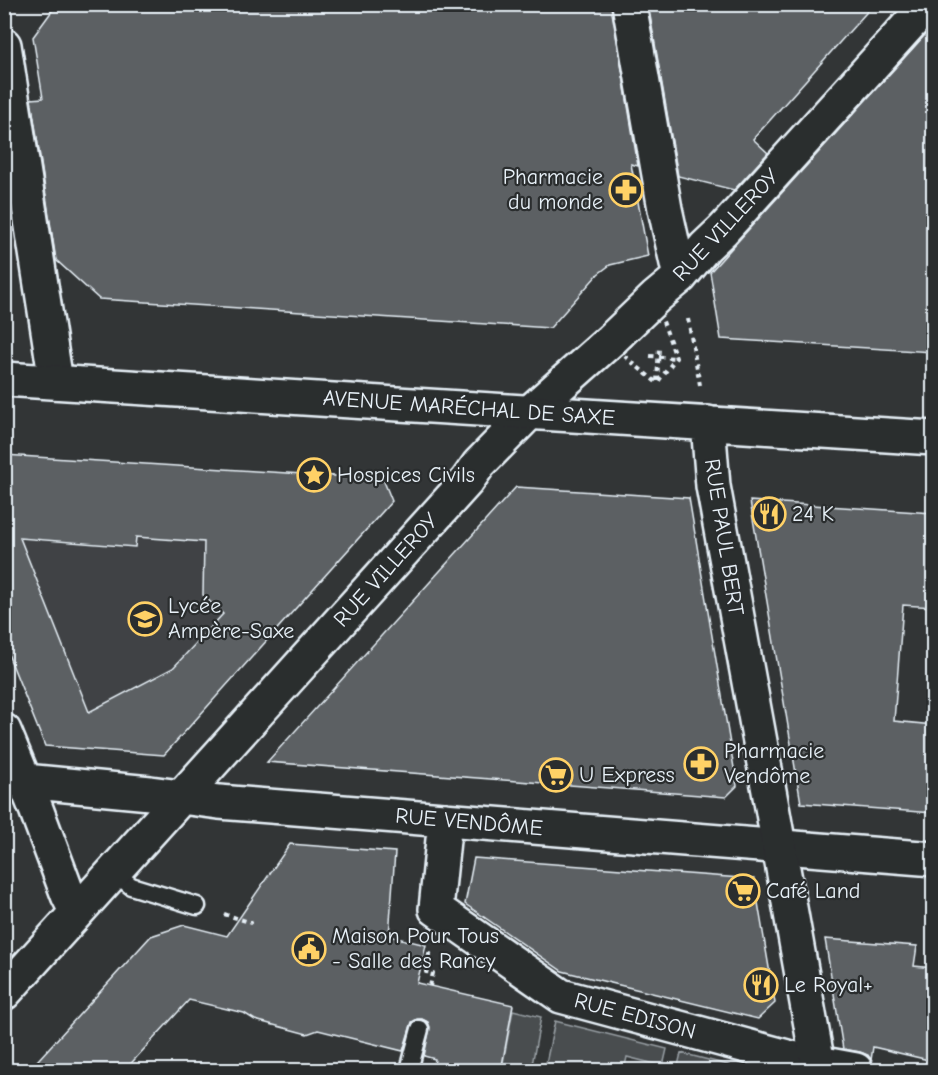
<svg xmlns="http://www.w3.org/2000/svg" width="938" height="1075" font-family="'Comic Neue',sans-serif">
<rect width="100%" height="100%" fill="#323536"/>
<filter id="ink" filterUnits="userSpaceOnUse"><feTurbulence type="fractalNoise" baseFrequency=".0167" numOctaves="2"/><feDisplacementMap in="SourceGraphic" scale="12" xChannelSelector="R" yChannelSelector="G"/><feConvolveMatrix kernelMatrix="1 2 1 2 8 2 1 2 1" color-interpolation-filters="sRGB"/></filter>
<g filter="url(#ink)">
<path fill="#3f4244" d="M 5,455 L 260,471 L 256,526 L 308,595 L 164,755 L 45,746 L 5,644 Z"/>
<path fill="#494d4f" stroke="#989fa4" stroke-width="1.5" d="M 513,1010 L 541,1017 L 531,1070 L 512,1070 L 512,1065 L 503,1063 Z
M 555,1021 L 667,1049 L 663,1066 L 627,1057 L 624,1070 L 552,1070 L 545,1068 Z
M 681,1053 L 728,1065 L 720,1068 L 720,1070 L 677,1070 Z"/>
<path fill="#5c6063" stroke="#e8f1f8" stroke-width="1.5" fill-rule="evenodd" d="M 57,4 L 611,4 L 638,166 L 631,164 L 648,256 L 610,265 L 598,274 L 550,328 L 99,299 L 56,260 L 31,99 L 43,98 L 33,37 Z
M 648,4 L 874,4 L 753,139 L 768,153 L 734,190 L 678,176 Z
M 933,26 L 933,352 L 721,339 L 710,272 Z
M 4,171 L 12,221 L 4,214 Z
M 4,455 L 383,479 L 392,501 L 164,755 L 45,746 L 4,644 ZM 136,537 L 204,542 L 203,595 L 223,614 L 173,668 L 89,712 L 20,538 L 135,547 Z
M 516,487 L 689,498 L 737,786 L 726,797 L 267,762 Z
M 750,501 L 933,513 L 933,607 L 903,605 L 894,721 L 933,725 L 933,813 L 801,803 Z
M 290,844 L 395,852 L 389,936 L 426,945 L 417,983 L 513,1005 L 501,1071 L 433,1071 L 435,1059 L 424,1056 L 430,1027 L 428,1022 L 422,1019 L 417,1019 L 412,1022 L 403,1051 L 318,1030 L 307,1034 L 255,1020 L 244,1013 L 189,1000 L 124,1071 L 28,1071 L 151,936 L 184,925 L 227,936 Z
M 474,858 L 754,879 L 775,1003 L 758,1019 L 562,971 L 465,904 Z
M 825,939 L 917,946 L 914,966 L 933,968 L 933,1061 L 873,1047 L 871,1060 L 868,1055 L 860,1052 L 843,1049 Z"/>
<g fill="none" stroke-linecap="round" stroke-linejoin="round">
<g stroke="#e8f1f8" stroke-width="21">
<path id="lane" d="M 113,871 L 131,886 L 197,906
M 409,1070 L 420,1029"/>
</g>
<g stroke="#e8f1f8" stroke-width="38">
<path id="street" d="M 629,4 L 665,209 L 680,277
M 4,45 L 56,382
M 4,731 L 36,809 L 68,895 L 73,905 L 78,910
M 4,779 L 150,793 L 219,802 L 934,859
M 445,820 L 436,909 L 561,996 L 791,1058 L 856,1070
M 4,993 L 467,481 L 479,464 L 530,412 L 611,340 L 656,297 L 680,277 L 705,247 L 723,230 L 928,4"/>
</g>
<g stroke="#e8f1f8" stroke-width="38">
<path id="secondary" d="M 4,379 L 934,438
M 708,423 L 713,486 L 772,807 L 819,1070"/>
</g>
<path stroke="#e8f1f8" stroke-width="4" stroke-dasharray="4.5 4.5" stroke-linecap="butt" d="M 660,313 L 676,358 L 657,383 L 622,354 Z
M 688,319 L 700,385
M 650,356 L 675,358
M 657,381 L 659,347
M 224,914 L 252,923
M 430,986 L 433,973 L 426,972 L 430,948"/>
<use href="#lane" stroke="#2a2d2e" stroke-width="16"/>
<use href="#street" stroke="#2a2d2e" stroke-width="33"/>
<use href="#secondary" stroke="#2a2d2e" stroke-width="33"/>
</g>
</g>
<defs>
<g id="pharmacy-ring" transform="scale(1.725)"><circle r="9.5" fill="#2a2d2e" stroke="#ffd166" stroke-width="1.5"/><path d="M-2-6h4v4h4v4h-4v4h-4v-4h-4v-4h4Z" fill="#ffd166"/></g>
<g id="sight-ring" transform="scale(1.725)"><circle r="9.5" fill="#2a2d2e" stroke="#ffd166" stroke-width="1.5"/><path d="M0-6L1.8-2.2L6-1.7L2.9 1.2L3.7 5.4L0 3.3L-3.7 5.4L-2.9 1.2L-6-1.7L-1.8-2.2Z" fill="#ffd166"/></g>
<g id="restaurant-ring" transform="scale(1.725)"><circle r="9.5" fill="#2a2d2e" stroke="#ffd166" stroke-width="1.5"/><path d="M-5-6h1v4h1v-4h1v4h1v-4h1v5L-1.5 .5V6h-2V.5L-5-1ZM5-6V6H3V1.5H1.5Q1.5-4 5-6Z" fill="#ffd166"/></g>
<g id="school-ring" transform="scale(1.725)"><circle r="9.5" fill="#2a2d2e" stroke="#ffd166" stroke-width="1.5"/><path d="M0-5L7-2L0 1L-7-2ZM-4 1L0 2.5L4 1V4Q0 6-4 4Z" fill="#ffd166"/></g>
<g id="supermarket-ring" transform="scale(1.725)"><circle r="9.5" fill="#2a2d2e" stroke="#ffd166" stroke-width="1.5"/><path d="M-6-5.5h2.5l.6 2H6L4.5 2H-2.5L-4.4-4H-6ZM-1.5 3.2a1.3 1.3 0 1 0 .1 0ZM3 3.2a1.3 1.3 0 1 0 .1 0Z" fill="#ffd166"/></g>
<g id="civic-ring" transform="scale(1.725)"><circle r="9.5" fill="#2a2d2e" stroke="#ffd166" stroke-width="1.5"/><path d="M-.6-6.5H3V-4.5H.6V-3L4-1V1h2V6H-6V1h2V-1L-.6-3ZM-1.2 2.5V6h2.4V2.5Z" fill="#ffd166"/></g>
</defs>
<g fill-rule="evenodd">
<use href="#pharmacy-ring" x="626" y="190"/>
<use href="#sight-ring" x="314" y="475"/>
<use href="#restaurant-ring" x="769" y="514"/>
<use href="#school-ring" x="145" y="619"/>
<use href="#pharmacy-ring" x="701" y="764"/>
<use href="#supermarket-ring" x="556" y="775"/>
<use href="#supermarket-ring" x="743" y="891"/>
<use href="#civic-ring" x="309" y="949"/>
<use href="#restaurant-ring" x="761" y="985"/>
</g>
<g text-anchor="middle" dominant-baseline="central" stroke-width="4.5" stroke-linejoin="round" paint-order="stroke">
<g font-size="22" fill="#e8f1f8" stroke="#2a2d2e" text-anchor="start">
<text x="603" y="177" text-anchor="end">Pharmacie<tspan x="603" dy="25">du monde</tspan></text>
<text x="337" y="475">Hospices Civils</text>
<text x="792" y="514">24 K</text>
<text x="168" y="606">Lycée<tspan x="168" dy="25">Ampère-Saxe</tspan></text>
<text x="724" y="751">Pharmacie<tspan x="724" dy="25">Vendôme</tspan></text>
<text x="579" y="775">U Express</text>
<text x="766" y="891">Café Land</text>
<text x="332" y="936">Maison Pour Tous<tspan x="332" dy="25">- Salle des Rancy</tspan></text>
<text x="784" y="985">Le Royal+</text>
</g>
<g font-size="22" fill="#e8f1f8" stroke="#2a2d2e">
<text transform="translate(726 225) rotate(-47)">RUE VILLEROY</text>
<text transform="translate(469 408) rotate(4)">AVENUE MARÉCHAL DE SAXE</text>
<text transform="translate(724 537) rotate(81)">RUE PAUL BERT</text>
<text transform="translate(386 570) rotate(-48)">RUE VILLEROY</text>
<text transform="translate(469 822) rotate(5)">RUE VENDÔME</text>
<text transform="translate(635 1016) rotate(15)">RUE EDISON</text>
</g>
</g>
<rect width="938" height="1075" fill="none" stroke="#2a2d2e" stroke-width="24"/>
<rect x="12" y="12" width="914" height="1051" fill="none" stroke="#e8f1f8" stroke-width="2" filter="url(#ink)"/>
</svg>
